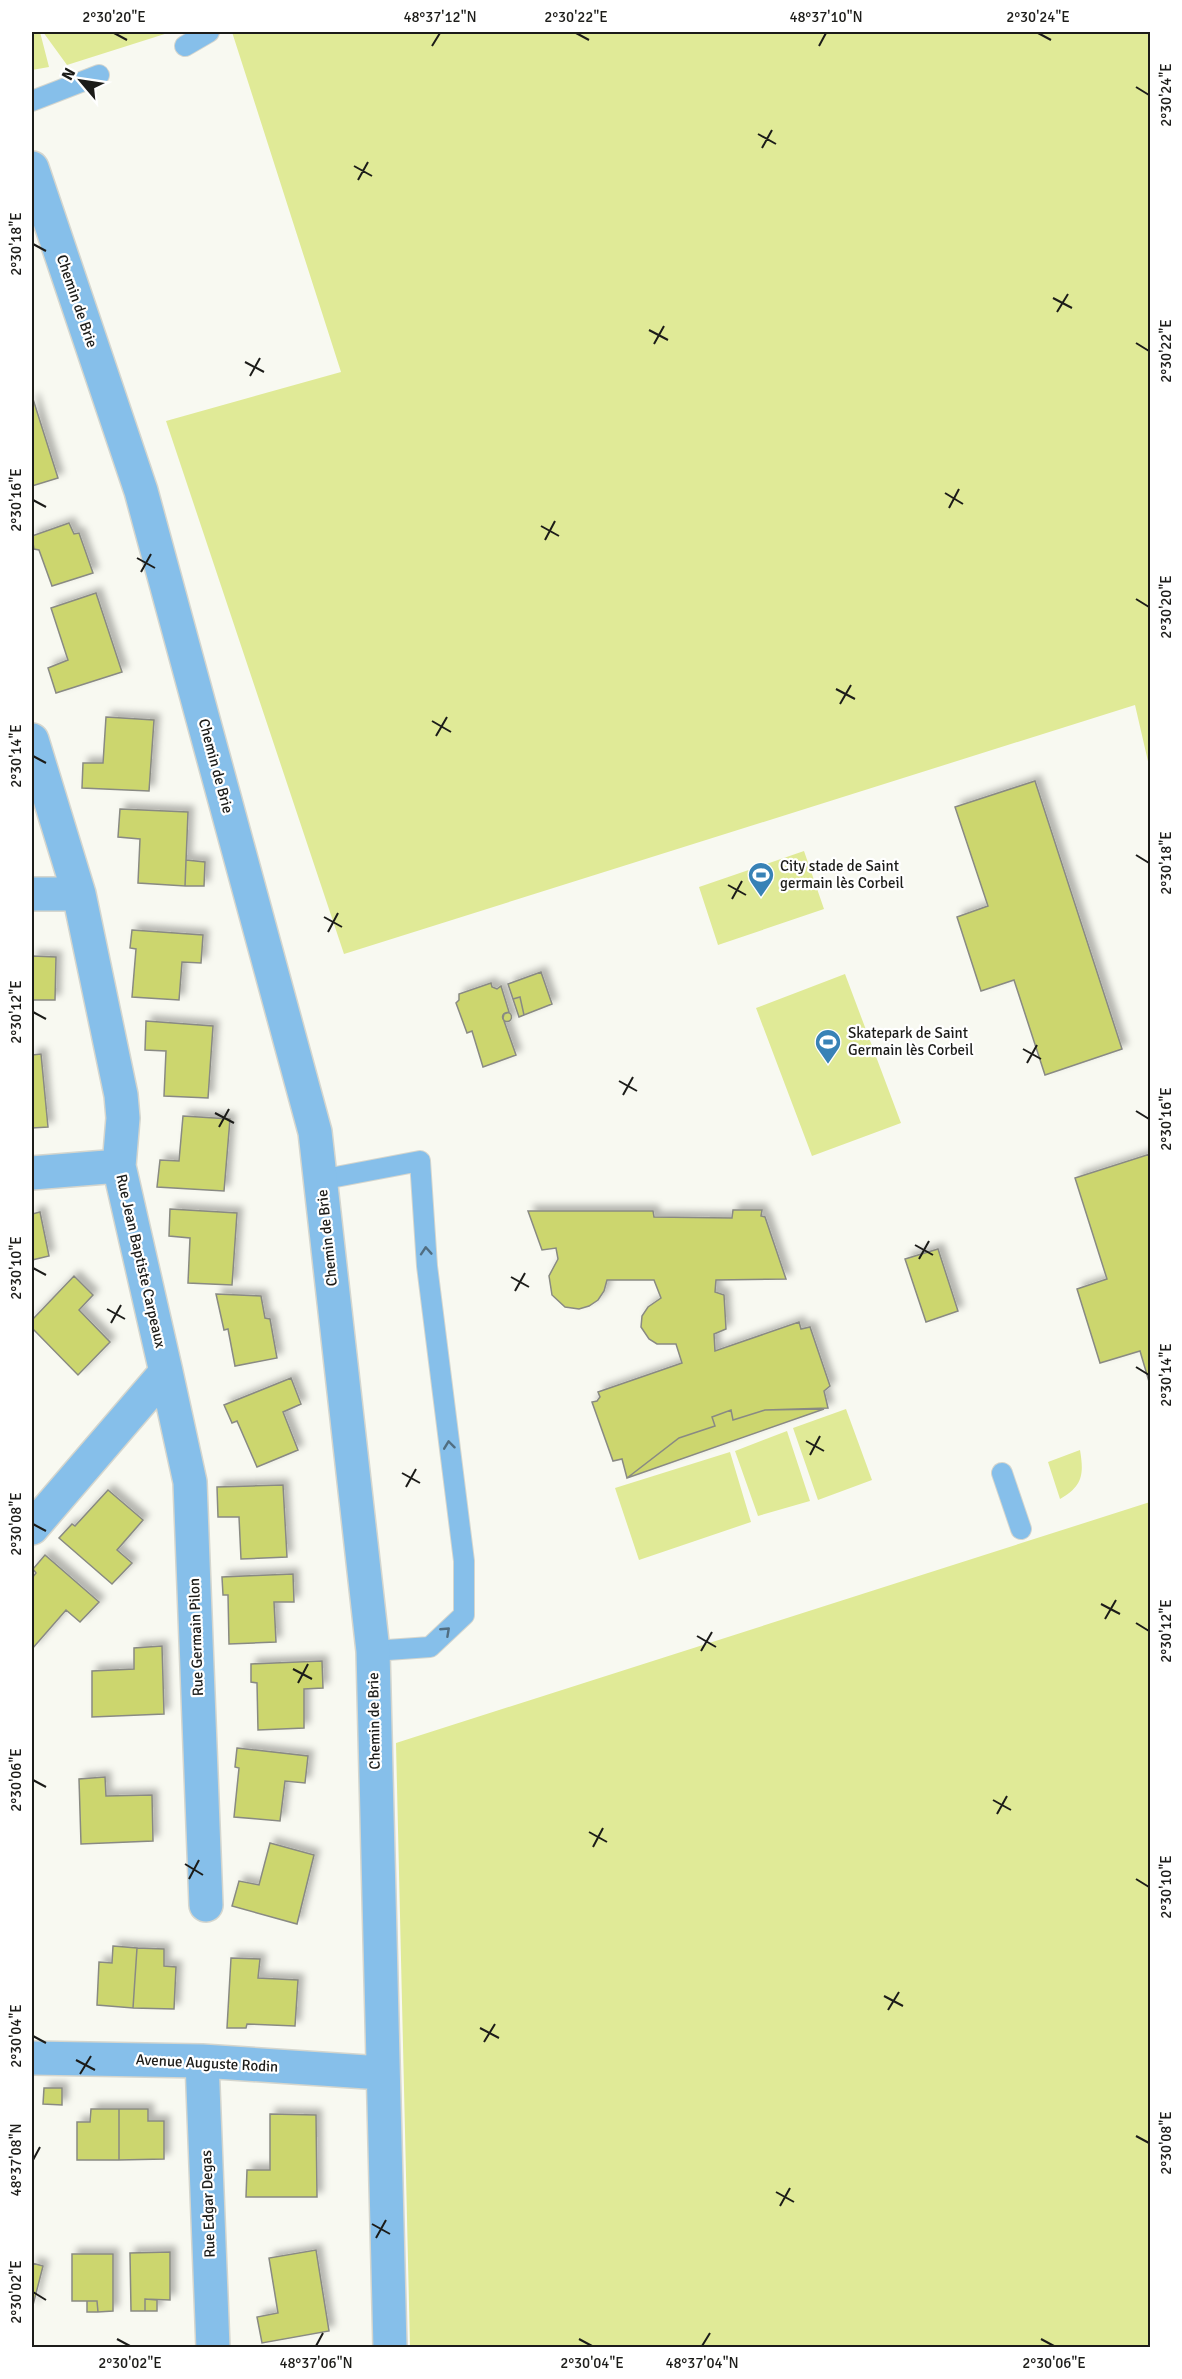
<svg xmlns="http://www.w3.org/2000/svg" width="1182" height="2379" font-family="Signika,sans-serif">
<defs>
<filter id="shadow"><feDropShadow dx="5.5" dy="-5.5" stdDeviation="3" flood-color="#0004"/></filter>
</defs>
<rect width="100%" height="100%" fill="#f8f9f1"/>
<path fill="#e0ea97" d="M 32,32 L 40,32 L 49,67 L 32,70 Z
M 43,32 L 171,32 L 67,65 Z
M 232,32 L 1150,32 L 1150,770 L 1135,705 L 344,954 L 166,421 L 341,372 Z
M 804,851 L 824,909 L 718,945 L 699,887 Z
M 845,974 L 901,1123 L 812,1156 L 756,1008 Z
M 846,1409 L 872,1480 L 818,1500 L 793,1428 Z
M 787,1431 L 810,1501 L 758,1516 L 735,1451 Z
M 1080,1450 C 1084,1474 1083,1486 1060,1499 L 1048,1462 Z
M 730,1452 L 751,1522 L 639,1560 L 615,1488 Z
M 1150,1502 L 1150,2347 L 410,2347 L 396,1743 Z"/>
<path fill="#ccd66e" stroke="#898a83" stroke-width="1.5" filter="url(#shadow)" d="M 33,399 L 58,478 L 32,486 L 32,400 Z
M 69,523 L 74,534 L 79,533 L 93,573 L 52,586 L 39,550 L 34,549 L 32,536 Z
M 96,593 L 122,672 L 56,693 L 48,668 L 68,660 L 51,608 Z
M 106,717 L 154,720 L 149,791 L 82,788 L 83,763 L 103,763 Z
M 1035,781 L 1122,1049 L 1045,1075 L 1014,980 L 981,991 L 957,917 L 988,906 L 955,807 Z
M 120,809 L 188,812 L 185,886 L 138,883 L 140,839 L 118,837 Z
M 186,860 L 205,862 L 204,886 L 185,886 Z
M 132,930 L 203,935 L 201,963 L 182,962 L 179,1000 L 132,997 L 136,949 L 130,948 Z
M 32,956 L 56,957 L 55,1000 L 32,1000 Z
M 541,972 L 552,1004 L 524,1015 L 520,997 L 513,999 L 508,984 Z
M 491,983 L 492,987 L 497,989 L 501,986 L 509,1012 L 504,1014 L 503,1018 L 516,1055 L 483,1067 L 472,1031 L 467,1033 L 456,1003 L 459,1000 L 459,994 Z
M 520,997 L 524,1015 L 519,1017 L 513,999 Z
M502.5 1017a4.5 4.5 0 1 1 9 0a4.5 4.5 0 1 1-9 0Z
M 146,1021 L 213,1026 L 208,1098 L 164,1096 L 166,1051 L 145,1050 Z
M 41,1054 L 48,1127 L 32,1128 L 32,1055 Z
M 183,1116 L 230,1119 L 224,1191 L 157,1187 L 160,1160 L 179,1161 Z
M 1150,1154 L 1150,1385 L 1140,1351 L 1100,1363 L 1077,1289 L 1107,1279 L 1075,1178 Z
M 170,1209 L 237,1213 L 232,1285 L 188,1283 L 190,1238 L 169,1236 Z
M 733,1210 L 762,1210 L 761,1216 L 765,1217 L 786,1279 L 716,1280 L 715,1292 L 724,1295 L 726,1329 L 714,1334 L 715,1351 L 799,1322 L 801,1329 L 810,1327 L 830,1386 L 824,1391 L 828,1408 L 765,1410 L 733,1420 L 731,1410 L 712,1417 L 715,1426 L 679,1438 L 627,1478 L 622,1459 L 613,1461 L 592,1402 L 597,1401 L 600,1397 L 598,1392 L 682,1363 L 676,1344 L 657,1344 L 649,1339 L 641,1327 L 642,1316 L 648,1307 L 661,1298 L 654,1280 L 607,1280 L 604,1291 L 598,1300 L 589,1306 L 579,1309 L 565,1307 L 552,1295 L 549,1276 L 558,1259 L 556,1248 L 542,1250 L 528,1211 L 653,1211 L 654,1217 L 732,1218 Z
M 40,1212 L 49,1256 L 32,1260 L 32,1214 Z
M 938,1249 L 958,1311 L 926,1322 L 905,1259 Z
M 74,1276 L 93,1295 L 79,1310 L 110,1342 L 78,1375 L 32,1328 L 32,1320 Z
M 216,1294 L 261,1296 L 265,1318 L 270,1319 L 277,1358 L 235,1366 L 228,1329 L 224,1330 Z
M 291,1378 L 301,1404 L 283,1412 L 298,1450 L 257,1467 L 237,1421 L 232,1423 L 224,1405 Z
M 824,1409 L 627,1478 L 679,1438 L 715,1426 L 712,1417 L 731,1410 L 733,1420 L 765,1410 Z
M 283,1485 L 287,1557 L 241,1559 L 239,1517 L 218,1517 L 217,1487 Z
M 108,1490 L 143,1520 L 117,1550 L 132,1563 L 112,1584 L 59,1538 L 72,1524 L 75,1526 Z
M 45,1555 L 99,1602 L 80,1622 L 66,1610 L 32,1649 L 32,1578 L 36,1573 L 33,1569 Z
M 293,1574 L 294,1602 L 274,1602 L 276,1642 L 229,1644 L 228,1595 L 223,1595 L 222,1577 Z
M 162,1646 L 164,1714 L 92,1717 L 92,1671 L 134,1669 L 134,1648 Z
M 322,1661 L 323,1688 L 304,1689 L 304,1728 L 258,1730 L 257,1683 L 251,1682 L 251,1664 Z
M 237,1748 L 308,1756 L 305,1783 L 285,1781 L 280,1821 L 234,1817 L 239,1768 L 235,1767 Z
M 105,1777 L 106,1796 L 152,1795 L 153,1841 L 81,1844 L 79,1779 Z
M 270,1843 L 314,1855 L 297,1924 L 232,1906 L 239,1881 L 259,1885 Z
M 113,1946 L 137,1948 L 133,2008 L 97,2005 L 99,1962 L 112,1963 Z
M 137,1948 L 164,1949 L 164,1966 L 176,1967 L 174,2009 L 133,2008 Z
M 231,1958 L 260,1959 L 258,1978 L 298,1980 L 295,2026 L 247,2024 L 246,2028 L 227,2028 Z
M 44,2088 L 62,2088 L 62,2105 L 43,2104 Z
M 91,2109 L 119,2109 L 119,2160 L 77,2160 L 77,2122 L 90,2122 Z
M 119,2109 L 148,2109 L 148,2121 L 164,2121 L 164,2159 L 119,2160 Z
M 270,2114 L 316,2115 L 317,2197 L 246,2197 L 247,2170 L 270,2170 Z
M 316,2250 L 329,2331 L 262,2343 L 257,2317 L 278,2313 L 269,2258 Z
M 170,2252 L 170,2300 L 145,2299 L 145,2311 L 131,2311 L 130,2253 Z
M 72,2254 L 113,2254 L 113,2311 L 98,2312 L 97,2301 L 72,2301 Z
M 32,2263 L 43,2266 L 32,2309 Z
M 145,2299 L 157,2300 L 157,2311 L 145,2311 Z
M 87,2301 L 97,2301 L 98,2312 L 87,2312 Z"/>
<g fill="none" stroke-linecap="round" stroke-linejoin="round">
<g stroke="#d5d6ce" stroke-width="22">
<path id="service" d="M 185,46 L 209,32
M 32,101 L 99,75
M 320,1180 L 420,1161 L 427,1266 L 464,1561 L 464,1615 L 430,1647 L 373,1651
M 1002,1473 L 1021,1529"/>
</g>
<g stroke="#d5d6ce" stroke-width="36">
<path id="minor" d="M 32,168 L 141,491 L 315,1132 L 373,1651 L 390,2348
M 32,740 L 79,894 L 121,1095 L 123,1118 L 119,1166 L 166,1372 L 32,1528
M 32,894 L 79,894
M 32,1173 L 119,1166
M 166,1372 L 190,1482 L 206,1905
M 32,2058 L 202,2061 L 382,2073
M 202,2061 L 213,2348"/>
</g>
<use href="#service" stroke="#86bfea" stroke-width="20"/>
<use href="#minor" stroke="#86bfea" stroke-width="33"/>
</g>
<defs><path id="oneway-chevron" d="M-2-3.5L2.5 0L-2 3.5" fill="none" stroke-width="1.6" stroke-linecap="round" stroke-linejoin="round" transform="scale(1.5)"/></defs>
<g stroke="#516e82">
<use href="#oneway-chevron" transform="translate(426 1251) rotate(-94)"/>
<use href="#oneway-chevron" transform="translate(449 1445) rotate(-97)"/>
<use href="#oneway-chevron" transform="translate(446 1631) rotate(-43)"/>
</g>
<path fill="none" stroke="#1c1c19" stroke-width="2" d="M 114,33 L 127,40M 576,33 L 589,40M 1038,33 L 1051,40M 432,46 L 440,33M 819,46 L 826,33M 1136,87 L 1149,95M 758,134 L 776,144M 762,148 L 772,130M 354,166 L 372,176M 358,180 L 368,162M 33,244 L 46,251M 1053,298 L 1072,308M 1057,312 L 1068,294M 649,330 L 668,340M 1136,343 L 1149,351M 654,344 L 664,326M 245,362 L 264,372M 250,376 L 260,358M 945,493 L 963,504M 33,500 L 46,507M 949,508 L 959,489M 541,526 L 559,536M 545,540 L 555,521M 137,558 L 155,568M 141,572 L 151,554M 1136,599 L 1149,607M 836,689 L 855,699M 840,704 L 851,685M 432,721 L 451,732M 436,736 L 447,717M 33,756 L 46,763M 1136,855 L 1149,863M 728,885 L 746,895M 732,899 L 742,881M 324,917 L 342,927M 328,932 L 338,913M 33,1012 L 46,1019M 1023,1049 L 1041,1059M 1027,1063 L 1037,1045M 619,1081 L 637,1091M 623,1095 L 633,1077M 1136,1111 L 1149,1119M 215,1113 L 234,1123M 219,1127 L 229,1109M 915,1245 L 933,1255M 919,1259 L 929,1241M 33,1268 L 46,1275M 511,1277 L 529,1287M 515,1291 L 525,1273M 107,1309 L 125,1319M 111,1323 L 121,1305M 1136,1367 L 1149,1375M 806,1441 L 824,1451M 810,1455 L 820,1436M 402,1473 L 420,1483M 406,1487 L 416,1469M 33,1524 L 46,1531M 1101,1604 L 1120,1614M 1105,1619 L 1116,1600M 1136,1623 L 1149,1631M 697,1636 L 716,1647M 701,1651 L 712,1632M 293,1669 L 312,1679M 298,1683 L 308,1664M 33,1780 L 46,1787M 993,1800 L 1011,1810M 997,1814 L 1007,1796M 589,1832 L 607,1842M 593,1847 L 603,1828M 185,1864 L 203,1875M 189,1879 L 199,1860M 1136,1879 L 1149,1887M 884,1996 L 903,2006M 888,2010 L 899,1992M 480,2028 L 499,2038M 33,2036 L 46,2043M 484,2042 L 495,2024M 76,2060 L 95,2070M 80,2074 L 91,2056M 1136,2136 L 1149,2143M 33,2160 L 40,2147M 776,2192 L 794,2202M 780,2206 L 790,2188M 372,2224 L 390,2234M 376,2238 L 386,2220M 33,2292 L 46,2300M 117,2339 L 130,2346M 579,2339 L 592,2346M 1041,2339 L 1054,2346M 316,2346 L 323,2333M 702,2346 L 710,2333"/>
<defs>
<g id="stadium-pin" transform="scale(1.35)"><path d="M0 17L-7.5 6A9.5 9.5 0 1 1 7.5 6Z" fill="#3882b6" stroke="#fff"/><path d="M0-5a6.5 5 0 1 0 0 10a6.5 5 0 1 0 0-10ZM-3.5-1.8h7v3.6h-7Z" fill="#fff"/></g>
</defs>
<g fill-rule="evenodd">
<use href="#stadium-pin" x="761" y="875"/>
<use href="#stadium-pin" x="828" y="1042"/>
</g>
<g text-anchor="middle" dominant-baseline="central" stroke-width="4.5" stroke-linejoin="round" paint-order="stroke">
<g font-size="15" fill="#1c1c19" stroke="#fff">
<text transform="translate(77 301) rotate(71)">Chemin de Brie</text>
<text transform="translate(216 766) rotate(75)">Chemin de Brie</text>
<text transform="translate(327 1238) rotate(-96)">Chemin de Brie</text>
<text transform="translate(141 1261) rotate(77)">Rue Jean Baptiste Carpeaux</text>
<text transform="translate(196 1637) rotate(-92)">Rue Germain Pilon</text>
<text transform="translate(374 1721) rotate(-91)">Chemin de Brie</text>
<text transform="translate(207 2063) rotate(3)">Avenue Auguste Rodin</text>
<text transform="translate(208 2204) rotate(-92)">Rue Edgar Degas</text>
</g>
<g font-size="15" fill="#1c1c19" stroke="#fff" text-anchor="start">
<text x="780" y="866">City stade de Saint<tspan x="780" dy="17">germain lès Corbeil</tspan></text>
<text x="848" y="1033">Skatepark de Saint<tspan x="848" dy="17">Germain lès Corbeil</tspan></text>
</g>
</g>
<rect width="1182" height="2379" fill="none" stroke="#ffffff" stroke-width="66"/>
<g transform="translate(81 81) rotate(299)" stroke="#ffffff" stroke-width="4.5" paint-order="stroke">
<path d="M0-4.5L10 22L0 15L-10 22Z" fill="#1c1c19"/>
<text y="-9" font-size="16" font-weight="bold" text-anchor="middle" fill="#1c1c19">N</text>
</g>
<rect x="33" y="33" width="1116" height="2313" fill="none" stroke="#1c1c19" stroke-width="2"/>
<g font-size="15" text-anchor="middle" fill="#1c1c19">
<text x="114" y="22">2°30'20"E</text>
<text x="440" y="22">48°37'12"N</text>
<text x="576" y="22">2°30'22"E</text>
<text x="826" y="22">48°37'10"N</text>
<text x="1038" y="22">2°30'24"E</text>
<text transform="translate(1166 95) rotate(-90)" y="5">2°30'24"E</text>
<text transform="translate(16 244) rotate(-90)" y="5">2°30'18"E</text>
<text transform="translate(1166 351) rotate(-90)" y="5">2°30'22"E</text>
<text transform="translate(16 500) rotate(-90)" y="5">2°30'16"E</text>
<text transform="translate(1166 607) rotate(-90)" y="5">2°30'20"E</text>
<text transform="translate(16 756) rotate(-90)" y="5">2°30'14"E</text>
<text transform="translate(1166 863) rotate(-90)" y="5">2°30'18"E</text>
<text transform="translate(16 1012) rotate(-90)" y="5">2°30'12"E</text>
<text transform="translate(1166 1119) rotate(-90)" y="5">2°30'16"E</text>
<text transform="translate(16 1268) rotate(-90)" y="5">2°30'10"E</text>
<text transform="translate(1166 1375) rotate(-90)" y="5">2°30'14"E</text>
<text transform="translate(16 1524) rotate(-90)" y="5">2°30'08"E</text>
<text transform="translate(1166 1631) rotate(-90)" y="5">2°30'12"E</text>
<text transform="translate(16 1780) rotate(-90)" y="5">2°30'06"E</text>
<text transform="translate(1166 1887) rotate(-90)" y="5">2°30'10"E</text>
<text transform="translate(16 2036) rotate(-90)" y="5">2°30'04"E</text>
<text transform="translate(1166 2143) rotate(-90)" y="5">2°30'08"E</text>
<text transform="translate(16 2160) rotate(-90)" y="5">48°37'08"N</text>
<text transform="translate(16 2292) rotate(-90)" y="5">2°30'02"E</text>
<text x="130" y="2368">2°30'02"E</text>
<text x="316" y="2368">48°37'06"N</text>
<text x="592" y="2368">2°30'04"E</text>
<text x="702" y="2368">48°37'04"N</text>
<text x="1054" y="2368">2°30'06"E</text>
</g>
</svg>
